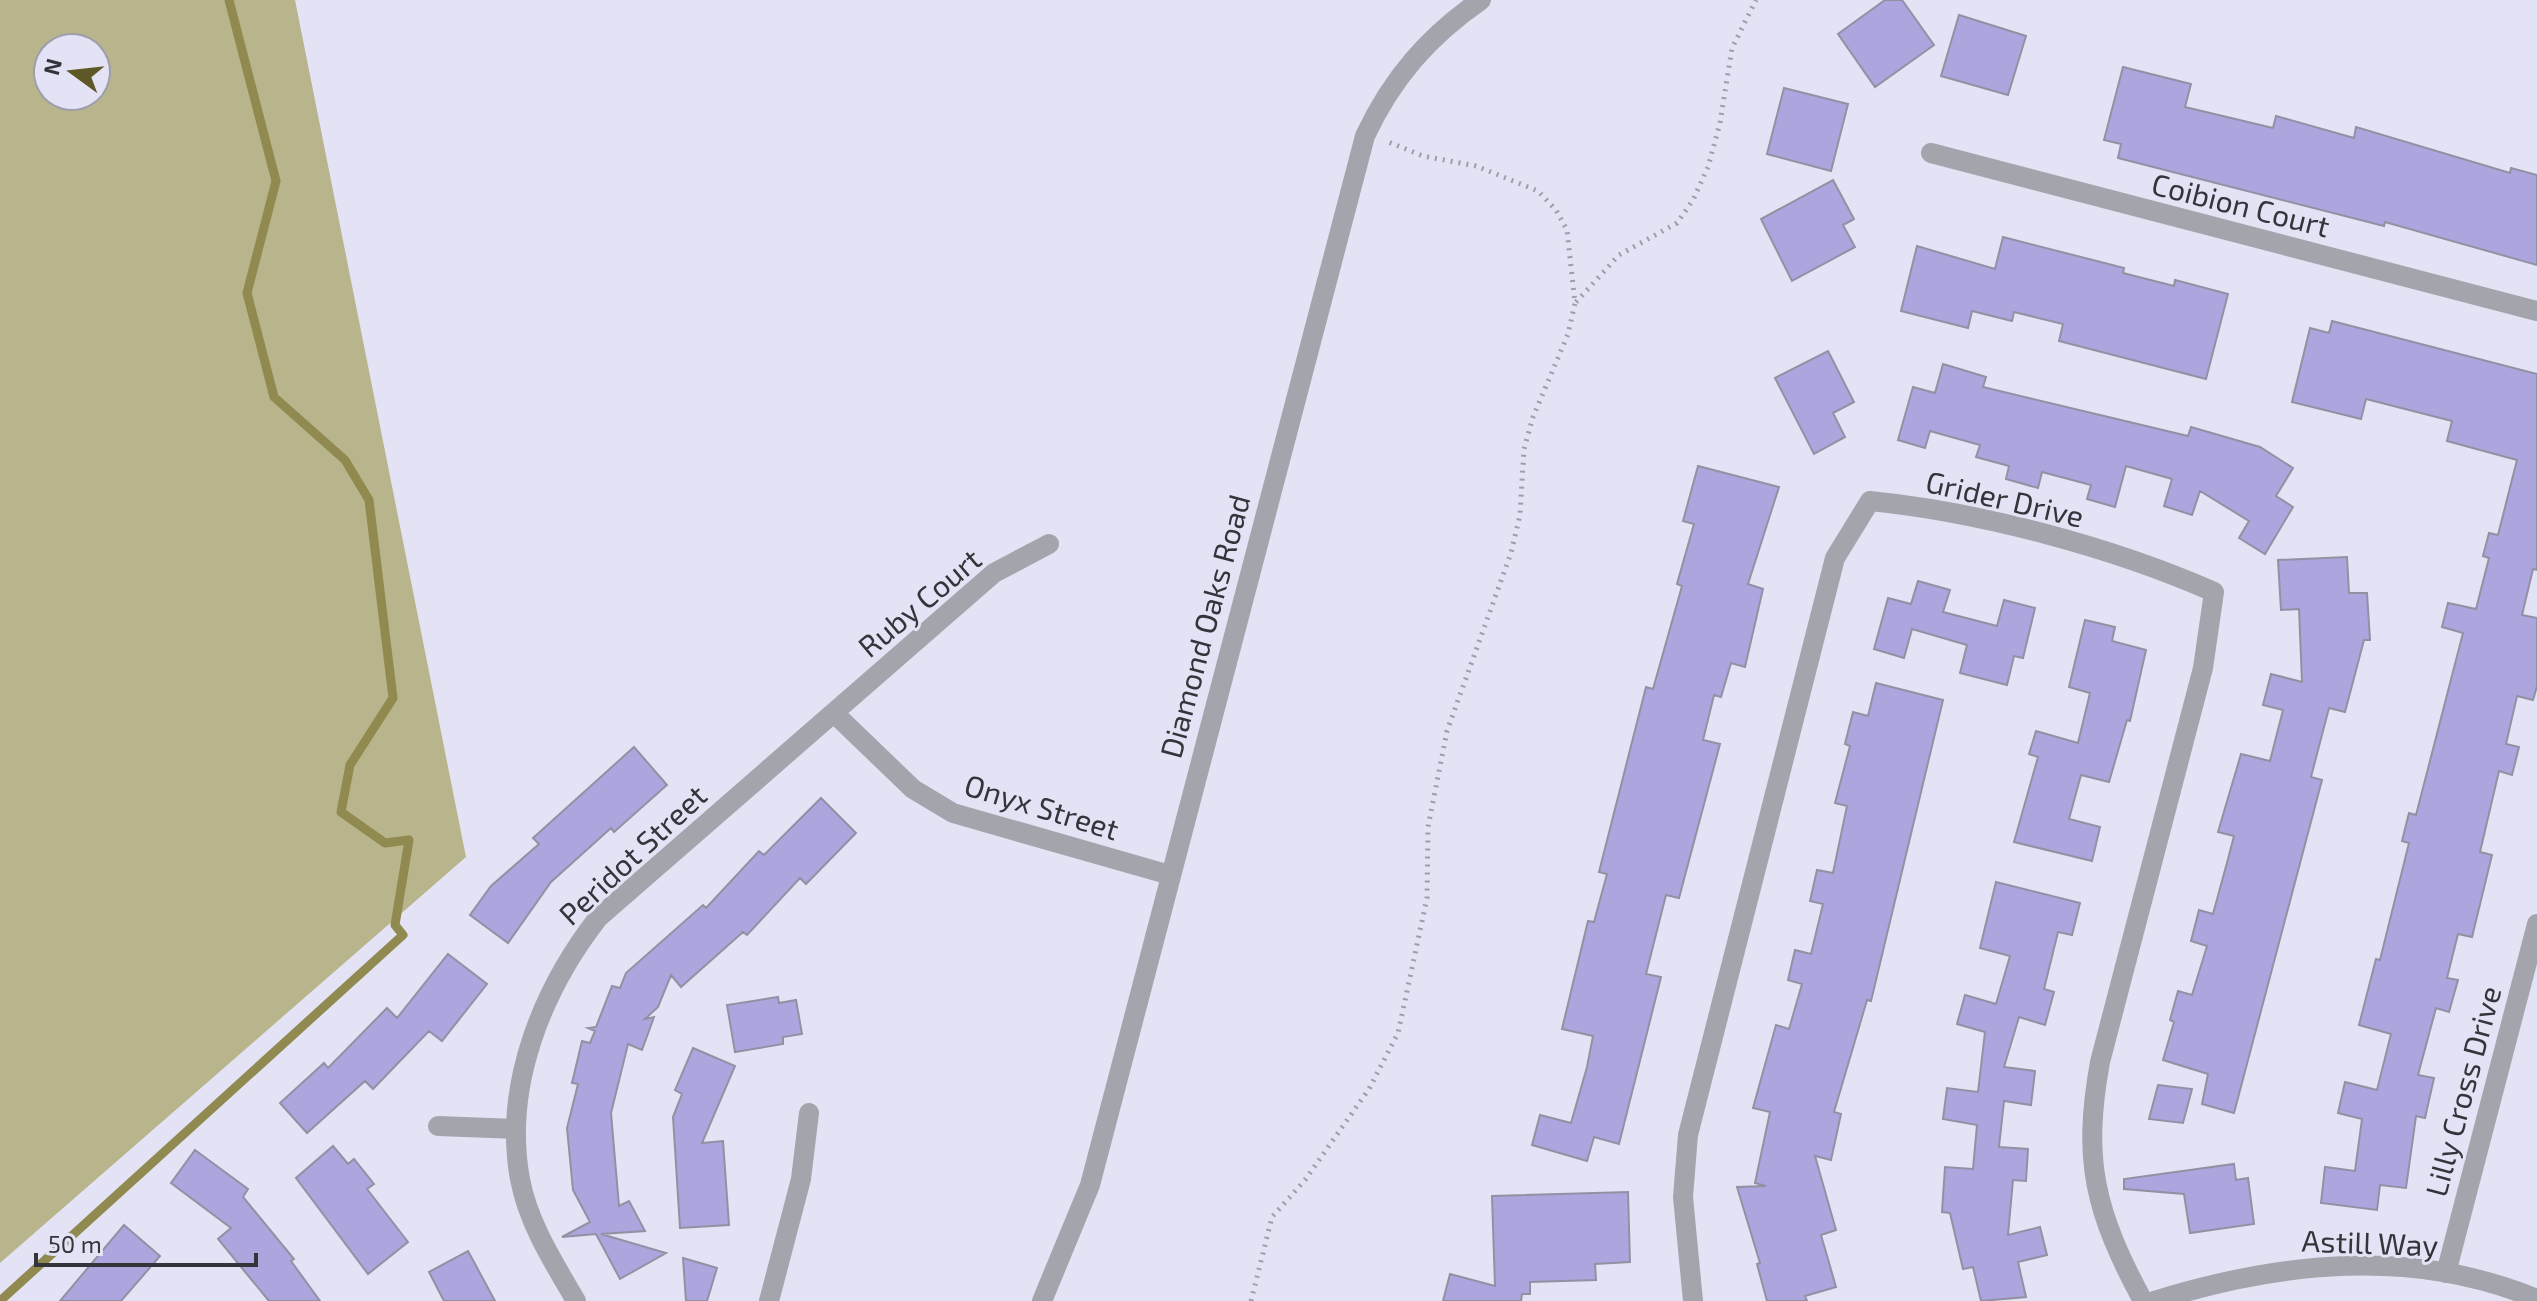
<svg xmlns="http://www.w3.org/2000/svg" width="2537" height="1301" font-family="'Exo 2',sans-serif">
<rect width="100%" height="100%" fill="#e4e3f6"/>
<path fill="#b8b58c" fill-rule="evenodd" d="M 0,0 L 295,0 L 466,857 L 0,1263 ZM 48,48 L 96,48 L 96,96 L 48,96 Z"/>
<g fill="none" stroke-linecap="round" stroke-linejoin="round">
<path stroke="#908a50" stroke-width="9" d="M 0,1301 L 403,935 L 395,925 L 409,840 L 385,843 L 341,812 L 350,765 L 393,698 L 369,500 L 345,460 L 274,397 L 247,293 L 276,181 L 229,0"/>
</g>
<path fill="#aba6de" stroke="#9291a3" stroke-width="2" d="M 1885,0 L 1902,0 L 1934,45 L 1875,87 L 1838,34 Z
M 1959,15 L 2026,36 L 2008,95 L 1941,76 Z
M 2123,67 L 2191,84 L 2185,107 L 2273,128 L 2276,116 L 2354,138 L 2356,127 L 2510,173 L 2511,168 L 2537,175 L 2537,265 L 2385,222 L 2384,226 L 2118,158 L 2121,144 L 2104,140 Z
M 1784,88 L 1848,104 L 1831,171 L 1767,154 Z
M 1833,180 L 1854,219 L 1843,225 L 1855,247 L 1792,281 L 1761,219 Z
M 2003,237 L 2124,268 L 2123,273 L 2174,286 L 2175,280 L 2228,294 L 2206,379 L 2059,341 L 2063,324 L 2014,312 L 2012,321 L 1972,311 L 1968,328 L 1901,311 L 1917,246 L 1995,269 Z
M 2332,321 L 2537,374 L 2537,570 L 2533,569 L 2522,615 L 2537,618 L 2537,686 L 2533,700 L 2517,696 L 2506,744 L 2519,747 L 2512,775 L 2499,771 L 2480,852 L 2492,855 L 2472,937 L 2458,934 L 2447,978 L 2458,980 L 2449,1012 L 2436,1008 L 2418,1075 L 2434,1078 L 2425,1118 L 2416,1116 L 2406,1188 L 2380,1185 L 2377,1210 L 2321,1203 L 2325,1167 L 2355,1171 L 2362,1119 L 2338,1113 L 2345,1082 L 2377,1090 L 2391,1034 L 2359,1025 L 2376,959 L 2380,960 L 2409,843 L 2402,841 L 2409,813 L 2416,815 L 2463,633 L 2442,627 L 2448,603 L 2476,609 L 2489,558 L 2483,556 L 2489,533 L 2498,535 L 2517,460 L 2447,441 L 2452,421 L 2366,399 L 2361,419 L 2292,402 L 2310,328 L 2329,333 Z
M 1828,351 L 1854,402 L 1833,413 L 1845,437 L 1814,454 L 1775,378 Z
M 1943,364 L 1986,377 L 1983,387 L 2188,436 L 2191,427 L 2260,447 L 2293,468 L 2276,496 L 2293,507 L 2265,554 L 2239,538 L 2249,521 L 2200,491 L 2192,515 L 2164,506 L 2172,479 L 2126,466 L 2115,507 L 2087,499 L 2091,485 L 2042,472 L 2038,488 L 2006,479 L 2009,466 L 1976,457 L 1980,445 L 1930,431 L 1925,448 L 1898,440 L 1913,387 L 1935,393 Z
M 1698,466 L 1779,487 L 1748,584 L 1763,589 L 1745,667 L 1731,663 L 1721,697 L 1714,695 L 1703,740 L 1720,744 L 1679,898 L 1666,895 L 1646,974 L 1661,977 L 1619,1144 L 1594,1137 L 1587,1161 L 1532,1145 L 1540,1115 L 1571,1123 L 1587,1067 L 1593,1036 L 1562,1029 L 1588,921 L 1594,922 L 1607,874 L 1599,872 L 1646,687 L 1653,689 L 1682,586 L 1677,584 L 1694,524 L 1683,521 Z
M 2347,557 L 2349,593 L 2367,593 L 2370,640 L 2364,640 L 2345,712 L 2329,708 L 2311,777 L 2322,780 L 2234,1113 L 2202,1104 L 2208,1074 L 2163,1060 L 2174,1022 L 2170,1020 L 2178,991 L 2192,995 L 2207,946 L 2191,941 L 2199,910 L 2213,914 L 2228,859 L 2234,836 L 2218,832 L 2241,754 L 2270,761 L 2283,710 L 2263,705 L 2271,674 L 2302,682 L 2299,609 L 2281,610 L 2278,560 Z
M 1918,581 L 1950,590 L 1943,612 L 1997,626 L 2004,600 L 2035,608 L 2023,658 L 2014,656 L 2007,685 L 1960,673 L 1967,645 L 1912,629 L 1904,658 L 1874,649 L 1888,598 L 1911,604 Z
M 2085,620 L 2115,627 L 2112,641 L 2146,650 L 2130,721 L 2127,720 L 2109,782 L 2081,775 L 2069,819 L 2100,827 L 2092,861 L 2014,842 L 2038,757 L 2029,754 L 2036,731 L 2078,743 L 2090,693 L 2069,687 Z
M 1876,683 L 1943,700 L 1871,1001 L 1867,1000 L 1834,1112 L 1841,1114 L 1831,1160 L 1815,1156 L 1836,1230 L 1821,1235 L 1836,1287 L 1805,1296 L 1807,1301 L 1767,1301 L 1757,1264 L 1760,1263 L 1737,1187 L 1766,1186 L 1755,1183 L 1770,1112 L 1753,1108 L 1776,1025 L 1789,1029 L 1802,984 L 1788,980 L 1795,950 L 1811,954 L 1823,904 L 1810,901 L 1817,870 L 1833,873 L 1847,806 L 1835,803 L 1850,746 L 1845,744 L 1853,712 L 1868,716 Z
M 634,747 L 667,785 L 614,832 L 611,828 L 551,882 L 508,943 L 470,915 L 491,886 L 539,844 L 533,838 Z
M 821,798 L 856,833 L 806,884 L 800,878 L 747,935 L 743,932 L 681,987 L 671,975 L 658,1007 L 645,1019 L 654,1017 L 642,1050 L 628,1044 L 611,1113 L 619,1206 L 629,1201 L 645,1231 L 601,1234 L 666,1253 L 620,1279 L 596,1234 L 562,1237 L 590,1222 L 573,1190 L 567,1128 L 578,1084 L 572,1083 L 582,1041 L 590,1043 L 595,1031 L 588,1028 L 596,1027 L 612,986 L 620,988 L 626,973 L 703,905 L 706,908 L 759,851 L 764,855 Z
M 1996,882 L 2080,903 L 2072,935 L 2058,932 L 2044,989 L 2054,992 L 2045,1025 L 2019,1017 L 2004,1067 L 2035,1071 L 2031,1105 L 2004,1101 L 1999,1147 L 2028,1149 L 2026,1181 L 2013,1180 L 2008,1235 L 2040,1227 L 2047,1255 L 2018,1262 L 2026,1297 L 1981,1301 L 1973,1267 L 1963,1269 L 1950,1213 L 1942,1212 L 1945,1167 L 1973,1169 L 1977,1125 L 1943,1119 L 1947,1088 L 1978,1092 L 1985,1032 L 1957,1024 L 1965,995 L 1996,1004 L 2010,956 L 1980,948 Z
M 448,954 L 487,984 L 442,1041 L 429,1031 L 373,1089 L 365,1081 L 307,1133 L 280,1103 L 324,1063 L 328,1068 L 387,1008 L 397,1018 Z
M 778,997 L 779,1003 L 796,1000 L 802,1034 L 783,1037 L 783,1044 L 735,1052 L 727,1005 Z
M 693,1048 L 735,1066 L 702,1143 L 723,1141 L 729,1225 L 680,1228 L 673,1117 L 682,1094 L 675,1090 Z
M 2158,1085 L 2192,1089 L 2183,1123 L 2149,1119 Z
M 333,1146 L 348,1164 L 354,1159 L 374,1184 L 367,1189 L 408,1242 L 368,1274 L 296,1178 Z
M 195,1150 L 248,1189 L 243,1197 L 294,1259 L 291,1261 L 320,1301 L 269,1301 L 218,1239 L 231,1228 L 171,1183 Z
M 2234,1164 L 2236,1180 L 2248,1178 L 2254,1224 L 2190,1233 L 2184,1194 L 2124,1189 L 2124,1179 Z
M 1628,1192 L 1630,1262 L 1595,1264 L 1596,1280 L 1530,1282 L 1530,1294 L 1522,1294 L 1521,1301 L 1443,1301 L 1450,1274 L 1495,1286 L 1492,1196 Z
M 124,1225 L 160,1256 L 121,1301 L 60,1301 Z
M 468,1251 L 495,1301 L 444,1301 L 429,1272 Z
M 683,1258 L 717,1268 L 707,1301 L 686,1301 Z"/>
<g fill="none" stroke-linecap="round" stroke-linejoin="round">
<path stroke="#9d9dab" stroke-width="5" stroke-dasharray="2 6" stroke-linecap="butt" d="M 1576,302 L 1619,255 L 1677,223 L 1693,200 L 1708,167 L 1720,123 L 1732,48 L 1756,0
M 1251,1301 L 1272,1217 L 1305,1180 L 1369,1089 L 1398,1033 L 1427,898 L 1428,827 L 1447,731 L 1511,553 L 1520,515 L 1524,449 L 1533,417 L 1568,334 L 1575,303 L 1567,230 L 1556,210 L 1538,191 L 1476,166 L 1423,156 L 1386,141"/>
<path stroke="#a4a4ac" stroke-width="20" d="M 1931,153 L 2537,311
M 835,714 L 913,789 L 953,813 L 1170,875
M 438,1126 L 514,1129
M 2446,1273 L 2537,924
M 576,1301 C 554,1263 528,1223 520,1179 C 503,1086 542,990 598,918 L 994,573 L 1049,544
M 769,1301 L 801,1179 L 809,1113
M 1042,1301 L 1090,1185 L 1365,136 C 1392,78 1429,36 1481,0
M 1693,1301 L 1683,1197 L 1688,1135 L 1835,558 L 1870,501 C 1980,512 2112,547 2214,592 L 2203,668 L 2100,1062 C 2082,1161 2095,1212 2143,1301
M 2154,1301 C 2280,1262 2411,1247 2537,1299"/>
</g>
<g text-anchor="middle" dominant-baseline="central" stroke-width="6" stroke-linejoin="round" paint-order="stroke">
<g font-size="30" fill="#34343b" stroke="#e4e3f6">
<text transform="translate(2241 204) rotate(14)">Coibion Court</text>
<text transform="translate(2005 498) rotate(13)">Grider Drive</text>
<text transform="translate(919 602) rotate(-40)">Ruby Court</text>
<text transform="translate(1204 626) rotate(-75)">Diamond Oaks Road</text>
<text transform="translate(1042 806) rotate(17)">Onyx Street</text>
<text transform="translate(632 854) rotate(-43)">Peridot Street</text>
<text transform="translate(2462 1091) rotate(-75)">Lilly Cross Drive</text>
<text transform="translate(2370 1242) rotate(2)">Astill Way</text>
</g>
</g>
<g transform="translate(72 72) rotate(285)"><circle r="38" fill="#e4e3f6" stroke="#9e9dab" stroke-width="2"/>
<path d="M0-6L14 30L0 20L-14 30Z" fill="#5d5825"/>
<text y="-12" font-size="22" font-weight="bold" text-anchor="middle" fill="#34343b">N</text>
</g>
<path d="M36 1253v12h220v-12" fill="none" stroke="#34343b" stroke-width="4"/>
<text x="48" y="1253" font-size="24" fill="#34343b" stroke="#e4e3f6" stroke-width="6" paint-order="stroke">50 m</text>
</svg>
